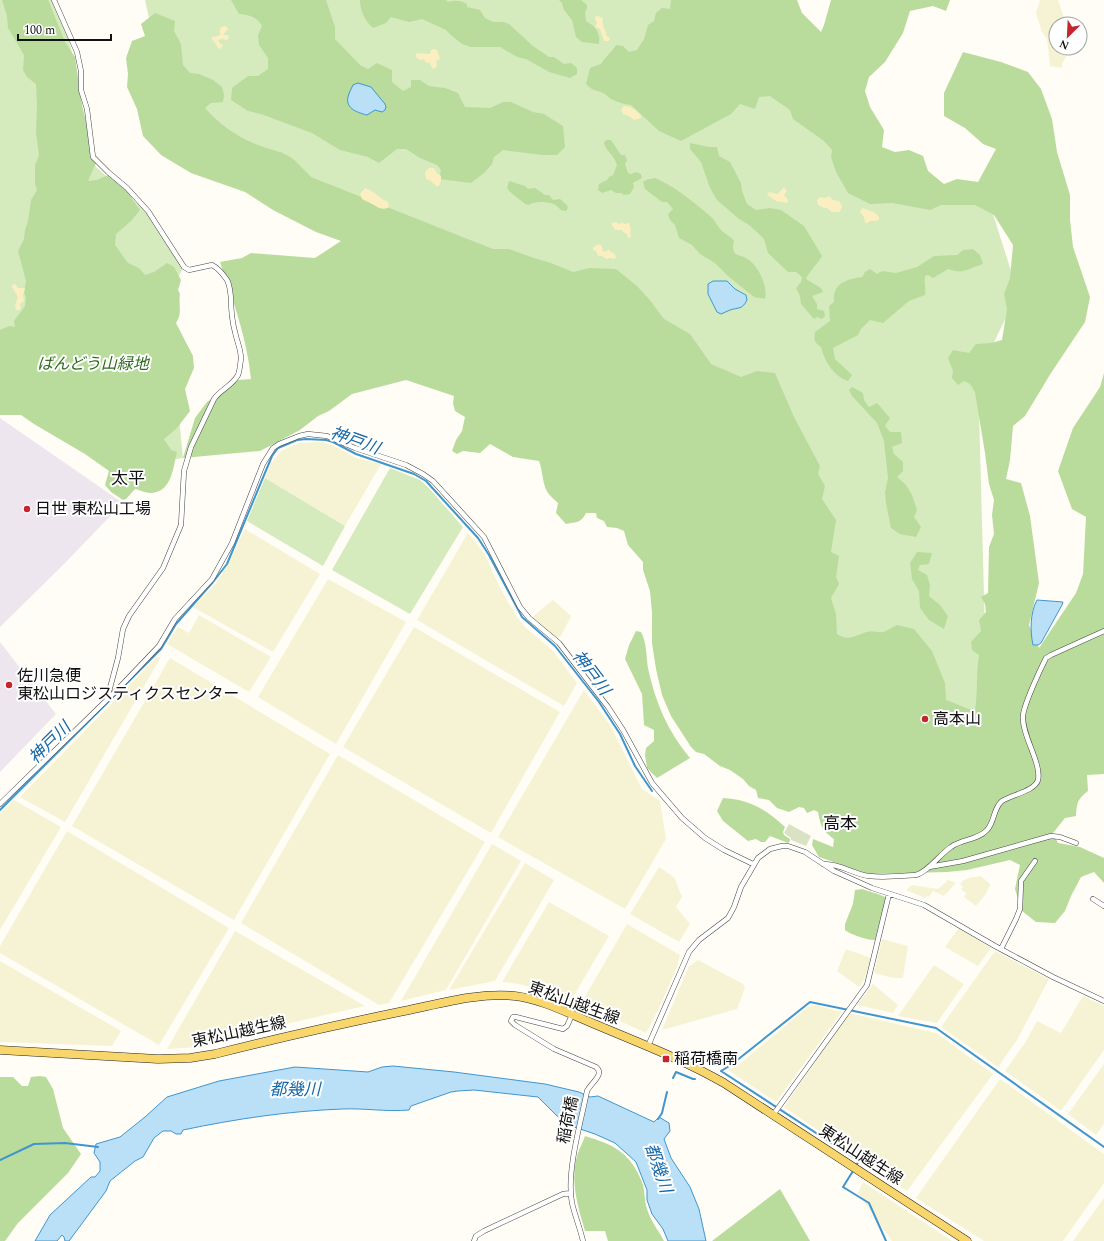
<svg xmlns="http://www.w3.org/2000/svg" width="1104" height="1241" font-family="Spectral,'Noto Sans JP',serif">
<rect width="100%" height="100%" fill="#fffdf5"/>
<path fill="#eee6ef" d="M 0,418 L 120,501 L 120,506 L 63,565 L 0,627 Z
M 0,642 L 56,714 L 0,772 Z"/>
<path fill="#f6f3d4" d="M 1040,0 L 1058,0 L 1063,14 L 1066,24 L 1056,24 L 1056,48 L 1069,48 L 1067,55 L 1062,64 L 1062,68 L 1050,66 L 1047,39 L 1042,32 L 1036,13 Z
M 323,442 L 334,446 L 356,458 L 381,464 L 345,526 L 265,478 L 271,464 L 281,451 L 299,443 Z
M 245,529 L 320,574 L 273,652 L 193,607 L 217,582 L 226,568 Z
M 468,533 L 484,553 L 501,590 L 517,617 L 525,627 L 553,651 L 577,683 L 564,706 L 417,620 Z
M 328,579 L 406,622 L 336,744 L 258,697 Z
M 553,600 L 571,616 L 561,636 L 557,639 L 532,617 Z
M 199,615 L 271,657 L 249,692 L 167,644 L 178,627 L 189,633 Z
M 414,627 L 560,712 L 491,833 L 343,747 Z
M 157,657 L 161,657 L 65,822 L 20,797 Z
M 170,658 L 330,754 L 234,920 L 72,826 Z
M 584,690 L 610,725 L 642,789 L 660,801 L 666,839 L 625,909 L 498,837 Z
M 338,755 L 485,842 L 389,1003 L 379,1005 L 241,923 Z
M 14,800 L 61,827 L 0,930 L 0,814 Z
M 67,831 L 229,928 L 159,1045 L 0,953 L 0,946 Z
M 492,844 L 521,861 L 446,990 L 401,1001 Z
M 525,863 L 554,880 L 495,981 L 449,990 Z
M 659,867 L 674,877 L 682,897 L 676,907 L 690,924 L 679,942 L 630,914 Z
M 981,876 L 990,884 L 990,886 L 985,895 L 976,906 L 964,897 L 966,893 L 961,889 L 963,887 L 960,884 L 964,880 L 969,878 Z
M 948,880 L 956,883 L 944,896 L 933,891 L 929,897 L 926,896 L 925,898 L 906,890 L 912,885 L 938,889 Z
M 549,902 L 609,936 L 570,1002 L 539,989 L 518,984 L 502,982 Z
M 627,924 L 680,955 L 677,967 L 659,1008 L 646,1033 L 613,1018 L 593,1014 L 579,1007 Z
M 959,928 L 991,948 L 978,966 L 945,947 Z
M 235,931 L 365,1006 L 290,1023 L 199,1047 L 167,1049 Z
M 882,939 L 908,946 L 903,978 L 893,978 L 874,973 Z
M 846,949 L 871,958 L 864,980 L 859,987 L 837,971 Z
M 995,951 L 1049,979 L 1017,1040 L 998,1067 L 941,1027 Z
M 698,960 L 743,984 L 745,988 L 737,1009 L 662,1030 L 689,966 Z
M 0,961 L 121,1031 L 112,1046 L 0,1042 Z
M 934,965 L 964,984 L 937,1023 L 898,1016 Z
M 873,984 L 898,1005 L 893,1013 L 857,1005 Z
M 1083,996 L 1104,1006 L 1104,1050 L 1061,1111 L 1005,1071 L 1025,1043 L 1037,1021 L 1061,1033 Z
M 815,1005 L 842,1012 L 776,1102 L 728,1070 L 737,1066 L 808,1007 Z
M 849,1013 L 936,1033 L 993,1074 L 907,1191 L 784,1107 Z
M 1104,1064 L 1104,1124 L 1096,1135 L 1068,1114 Z
M 1000,1079 L 1104,1154 L 1104,1183 L 1063,1241 L 984,1241 L 916,1198 Z
M 863,1182 L 952,1241 L 892,1241 L 858,1193 Z
M 1104,1198 L 1104,1241 L 1073,1241 Z"/>
<path fill="#d5ebbd" d="M 0,0 L 56,0 L 71,48 L 82,116 L 95,166 L 145,211 L 183,268 L 167,298 L 183,458 L 152,464 L 16,409 L 0,404 Z
M 145,0 L 728,0 L 773,92 L 992,211 L 1018,293 L 978,375 L 987,707 L 951,721 L 833,652 L 807,473 L 174,132 Z
M 390,468 L 420,480 L 428,487 L 463,527 L 410,614 L 332,570 Z
M 265,478 L 345,526 L 323,566 L 247,521 Z"/>
<path fill="#b9dc9c" d="M 2,0 L 48,0 L 49,2 L 65,42 L 75,57 L 82,105 L 96,163 L 88,181 L 97,180 L 110,174 L 125,188 L 140,210 L 131,221 L 116,234 L 115,245 L 128,263 L 139,268 L 145,275 L 154,272 L 167,263 L 174,267 L 181,280 L 178,290 L 180,294 C 178,305 183,313 176,323 L 193,356 L 194,368 L 185,389 L 190,411 L 177,428 L 164,439 L 171,450 L 177,452 C 173,467 172,493 150,493 C 146,493 140,490 135,489 L 126,499 L 123,500 L 111,492 L 105,485 L 109,471 L 85,454 L 34,424 L 21,415 L 0,415 L 0,330 L 9,326 L 15,327 L 14,321 L 25,306 L 26,298 L 24,292 L 26,281 L 18,251 L 24,239 L 25,230 L 28,221 L 31,200 L 37,190 L 35,183 L 35,165 L 39,156 L 36,132 L 37,105 L 36,84 L 27,77 L 23,70 L 24,55 L 8,28 L 7,16 Z
M 231,0 L 326,0 L 335,27 L 335,39 L 360,65 L 368,69 L 377,63 L 392,70 L 392,82 L 403,91 L 411,87 L 411,80 L 420,80 L 429,86 L 445,88 L 458,93 L 465,107 L 490,108 L 503,102 L 511,102 L 533,112 L 544,114 L 563,126 L 565,147 L 557,155 L 542,155 L 503,150 L 494,157 L 492,164 L 484,173 L 471,183 L 439,179 L 441,170 L 437,165 L 420,158 L 406,149 L 397,149 L 379,163 L 368,157 L 340,150 L 312,133 L 261,114 L 248,111 L 231,100 L 232,88 L 248,76 L 258,76 L 268,69 L 268,58 L 259,45 L 258,35 L 262,26 C 257,17 250,15 239,14 Z
M 360,0 L 446,0 L 448,2 C 455,0 460,0 467,4 L 467,7 L 480,10 L 485,18 L 493,22 L 503,22 L 509,24 L 533,46 L 549,57 L 554,57 L 564,64 L 571,63 L 577,68 L 577,74 L 570,78 L 549,72 L 526,59 L 517,57 L 500,47 L 471,47 L 462,44 L 452,36 L 446,30 L 422,19 L 409,22 L 391,17 L 386,23 L 373,28 C 365,21 360,11 360,0 Z
M 559,0 L 581,0 L 587,5 L 587,8 L 585,12 L 586,21 C 595,26 601,33 599,44 L 582,42 L 576,37 L 572,20 L 564,10 L 562,3 Z
M 671,0 L 797,0 L 802,13 L 821,32 L 824,25 L 831,0 L 950,0 L 946,11 L 933,6 L 910,11 L 903,33 L 885,62 L 869,77 L 865,91 L 870,107 L 884,130 L 882,147 L 895,152 L 909,150 L 923,156 L 928,171 L 944,184 L 957,179 L 978,182 L 996,149 L 983,144 L 965,128 L 944,116 L 944,93 L 963,52 L 1001,62 L 1028,72 L 1041,89 L 1052,119 L 1057,152 L 1070,195 L 1070,220 L 1073,247 L 1090,297 L 1085,322 L 1051,373 L 1025,416 L 1013,426 L 1010,460 L 1006,479 L 1021,483 L 1030,516 L 1039,583 L 1029,625 L 1039,648 L 1076,593 L 1083,574 L 1086,517 L 1072,509 L 1058,471 L 1073,428 L 1100,387 L 1104,373 L 1104,774 L 1087,775 L 1088,791 C 1077,800 1077,802 1076,816 L 1065,818 L 1053,833 L 1058,843 L 1080,847 L 1104,858 L 1104,883 L 1094,872 L 1081,877 L 1071,896 L 1065,911 L 1055,923 L 1036,922 L 1022,911 L 1015,889 L 1020,865 L 1010,860 L 967,870 L 947,872 L 869,874 L 819,857 L 812,845 L 813,839 L 833,847 L 834,839 C 822,830 821,827 818,812 L 814,810 L 807,813 L 804,808 L 799,807 L 789,812 L 777,808 L 769,800 L 758,798 L 756,790 L 749,786 L 743,779 L 730,770 L 720,766 L 704,754 L 696,752 L 691,747 L 671,716 L 662,695 L 656,669 L 652,643 L 652,612 L 650,591 L 643,570 L 643,562 L 628,545 L 624,531 L 617,528 L 607,527 L 604,521 L 597,518 L 596,513 L 586,513 C 581,523 577,522 566,524 L 556,513 L 558,503 C 555,500 551,497 548,493 C 542,484 543,471 539,461 L 513,457 L 490,444 L 480,453 L 463,451 L 457,454 L 452,451 L 456,440 L 462,431 L 465,417 L 455,411 L 453,403 L 454,396 L 406,380 L 352,394 L 329,411 L 318,416 L 300,430 L 260,451 L 183,458 L 195,418 L 207,402 L 238,380 L 251,379 C 247,338 233,301 220,262 L 242,258 L 251,253 L 315,258 L 341,241 L 316,232 L 273,210 L 245,192 L 191,173 L 161,155 L 143,136 L 137,109 L 127,87 L 128,74 L 126,58 L 132,41 L 145,36 L 141,24 L 155,13 L 175,21 L 174,31 L 181,44 L 183,65 L 190,73 L 199,74 L 213,80 L 222,87 L 224,95 L 223,102 L 211,103 L 205,108 C 220,125 237,137 258,145 C 270,150 283,151 293,159 C 299,164 305,171 311,177 L 493,249 L 509,249 L 531,257 L 551,263 L 573,272 L 590,268 L 616,269 L 637,286 L 649,299 L 664,319 L 690,334 L 711,364 L 741,377 L 757,371 L 775,373 L 794,417 L 820,466 L 818,474 L 825,486 L 822,499 L 836,520 L 831,552 L 839,556 L 836,577 L 839,584 L 831,598 L 836,614 L 837,634 C 849,642 856,635 867,632 C 873,630 878,633 883,632 C 887,631 893,627 897,625 L 914,629 L 932,651 L 945,683 L 946,700 C 957,703 964,709 975,710 C 978,692 976,674 979,655 L 972,650 L 971,642 L 981,631 L 979,620 L 986,612 L 985,604 L 981,597 L 988,593 L 989,547 L 994,534 L 992,515 L 994,500 L 989,484 L 985,453 L 975,392 L 970,384 L 964,381 L 958,385 L 952,378 L 953,371 L 948,358 L 953,350 L 969,353 L 976,344 L 991,343 L 1002,340 L 1007,309 L 1004,294 L 1010,278 L 1013,245 L 994,215 L 975,205 L 941,205 L 930,210 L 892,203 L 870,204 L 848,193 L 836,172 L 831,157 L 832,150 L 824,141 L 793,119 L 790,110 L 770,96 L 759,97 L 755,109 L 740,104 L 731,114 L 681,141 L 659,131 L 631,105 C 626,105 618,102 613,100 C 609,98 606,94 603,93 C 594,89 594,92 586,84 L 590,68 L 601,64 C 605,57 612,52 616,45 L 623,46 L 629,52 L 637,50 L 644,39 L 648,25 L 654,21 L 656,13 L 662,8 L 670,9 Z
M 606,140 L 611,140 L 621,155 L 625,155 L 627,160 L 625,164 L 628,173 L 631,174 L 636,172 L 641,174 L 642,178 L 633,183 L 634,187 L 630,194 L 624,195 L 621,193 L 616,193 L 611,190 L 602,193 L 598,190 L 599,184 L 607,180 L 609,177 L 613,175 L 617,165 C 614,154 606,152 604,143 Z
M 690,143 L 709,147 L 717,147 L 719,156 L 730,162 L 741,183 L 742,191 L 747,204 L 756,210 L 770,208 L 781,210 L 804,226 L 822,256 C 817,265 810,270 806,279 L 821,288 L 823,292 L 812,296 L 817,304 L 817,309 L 824,311 L 825,316 L 822,319 L 817,317 L 814,319 L 801,304 L 800,296 L 796,288 L 801,282 L 802,277 L 796,272 L 788,272 L 768,253 L 764,239 L 758,233 L 749,225 L 739,219 L 717,200 L 710,188 L 701,162 L 690,149 Z
M 655,178 C 674,186 694,202 710,216 C 715,220 717,226 722,231 C 726,235 731,236 734,241 C 730,258 740,253 749,260 C 759,267 768,287 765,299 L 754,297 L 729,277 L 715,263 L 700,254 L 692,245 L 679,238 L 675,225 L 670,220 L 668,214 L 673,209 L 667,202 L 662,202 L 645,189 L 643,182 L 646,180 Z
M 509,181 L 525,186 L 528,189 L 535,188 L 545,195 L 549,195 L 553,200 L 560,199 L 567,205 L 568,208 L 566,211 C 560,211 560,208 555,205 C 550,201 533,201 529,205 L 525,204 L 509,191 L 507,188 Z
M 973,249 L 980,255 L 983,264 C 969,268 964,275 948,269 L 933,278 L 928,275 L 925,276 C 924,283 926,288 925,295 L 909,301 L 883,323 L 870,320 L 861,329 L 858,335 L 833,348 L 835,359 L 852,375 L 848,381 C 834,377 824,360 821,347 C 814,342 814,340 815,332 L 830,321 L 829,306 L 834,302 C 832,284 846,279 862,277 L 865,272 L 870,269 L 877,274 L 882,271 L 896,273 L 917,267 L 934,256 L 957,255 L 963,250 Z
M 852,387 L 863,393 L 864,400 L 869,407 L 877,403 L 890,418 L 885,426 L 890,432 L 901,432 L 902,443 L 892,447 L 894,454 L 903,462 L 903,471 L 897,477 L 906,485 L 912,495 L 917,510 L 914,517 L 921,527 L 916,537 L 900,534 L 891,528 L 886,503 L 885,492 L 888,478 L 884,441 L 877,423 L 852,396 L 849,390 Z
M 917,552 L 932,553 L 929,564 L 920,565 L 918,570 L 927,575 L 930,585 L 929,596 L 940,605 L 948,616 L 944,629 L 929,620 L 920,608 L 919,591 L 912,579 L 910,563 Z
M 636,631 L 641,632 C 647,643 646,656 648,668 C 655,702 668,732 690,758 L 657,778 L 647,768 L 645,755 L 646,748 L 654,741 L 654,730 L 644,725 L 642,694 L 625,659 L 629,645 Z
M 723,798 C 749,799 767,810 785,827 L 783,832 L 784,835 L 790,839 L 790,841 L 788,843 L 770,836 L 765,842 L 761,842 L 756,839 L 748,841 L 723,821 L 717,811 Z
M 862,889 C 870,892 877,893 885,897 L 885,902 L 875,940 C 870,941 849,934 845,930 L 845,924 L 853,904 L 855,890 Z
M 40,1076 L 46,1077 L 53,1089 L 63,1128 L 81,1154 L 68,1173 L 18,1223 L 5,1241 L 0,1241 L 0,1077 L 13,1077 L 22,1086 L 28,1086 L 31,1077 Z
M 585,1136 C 614,1145 630,1152 642,1182 C 645,1190 644,1200 647,1209 C 650,1220 659,1231 664,1241 L 608,1241 L 605,1231 L 585,1231 C 578,1207 570,1182 577,1156 C 579,1149 583,1142 585,1136 Z
M 780,1189 L 810,1241 L 712,1241 Z"/>
<path fill="#fbeec1" d="M 596,16 C 605,17 602,19 603,25 C 604,30 607,30 606,35 L 610,38 L 609,41 L 604,41 L 600,29 L 595,27 L 597,23 L 595,19 Z
M 224,26 L 227,27 L 228,29 L 223,35 L 228,35 L 229,38 L 227,40 L 222,39 L 218,40 L 219,42 L 223,46 L 220,49 L 218,48 L 216,44 L 211,38 L 220,35 L 220,28 Z
M 433,49 L 437,50 L 440,59 L 436,61 L 437,66 L 434,69 L 432,68 L 430,63 L 427,63 L 423,59 L 420,60 L 415,56 L 417,53 L 430,54 L 431,50 Z
M 624,106 C 630,106 637,110 641,116 L 641,118 L 634,120 L 629,116 L 623,114 L 621,110 Z
M 429,168 L 434,168 L 437,173 L 441,176 L 441,181 L 439,186 L 436,186 L 431,181 L 426,179 L 425,172 Z
M 784,187 L 787,191 L 784,195 L 788,200 L 787,203 L 776,201 L 767,195 L 769,192 L 778,194 Z
M 365,188 C 376,191 380,200 387,201 L 389,205 L 388,208 C 380,210 378,207 372,204 C 369,202 365,201 362,199 L 360,194 Z
M 829,196 L 833,200 L 839,201 L 842,206 L 840,212 L 832,212 L 827,208 L 824,208 L 818,205 L 817,200 L 820,197 L 826,198 Z
M 862,208 L 874,212 L 879,217 L 879,220 L 876,221 L 870,221 L 868,223 L 865,223 L 864,217 L 860,212 Z
M 614,222 L 620,224 L 622,222 L 624,224 L 629,223 L 631,230 L 630,232 L 631,237 L 628,238 L 627,234 L 623,232 L 622,230 L 615,230 L 611,224 Z
M 599,244 L 602,246 L 603,252 L 609,250 L 611,252 L 615,254 L 616,258 L 614,259 L 610,258 L 606,259 L 602,256 L 598,256 L 596,251 L 593,250 L 593,247 Z
M 13,284 L 15,284 L 18,288 L 24,288 L 25,289 L 23,295 L 24,301 L 20,304 L 21,308 L 19,310 L 16,310 C 14,305 17,301 18,297 L 12,287 Z"/>
<path fill="#d9e3c4" d="M 789,824 L 811,836 L 806,846 L 791,840 L 791,838 L 784,833 Z"/>
<path fill="#b9e0f7" stroke="#3f96cf" d="M 358,83 L 371,87 L 385,104 L 386,107 L 385,110 L 382,112 L 375,110 L 367,115 C 359,113 345,109 348,97 C 349,93 351,89 353,85 Z
M 727,281 L 735,289 L 746,295 L 747,300 C 742,310 739,307 730,310 C 727,311 724,313 721,314 L 717,312 L 708,294 L 708,284 L 713,281 Z
M 1037,600 L 1063,602 L 1062,605 L 1041,643 L 1038,645 L 1033,645 C 1030,631 1030,613 1037,600 Z
M 393,1066 L 454,1072 L 545,1084 L 579,1092 L 590,1097 L 598,1096 L 654,1122 L 659,1117 L 669,1123 L 670,1131 L 664,1139 L 671,1158 L 690,1187 L 699,1209 L 706,1241 L 668,1241 L 663,1229 L 652,1214 L 647,1200 L 647,1190 L 636,1162 L 615,1143 L 595,1134 L 571,1126 L 556,1115 L 538,1097 L 474,1090 L 458,1091 L 451,1092 L 411,1106 L 409,1110 C 386,1112 364,1108 342,1109 C 289,1111 235,1119 183,1130 L 181,1134 L 176,1134 L 171,1131 L 163,1131 L 154,1138 L 143,1157 L 135,1161 L 110,1181 L 106,1191 L 69,1241 L 65,1241 L 64,1237 L 62,1235 L 57,1241 L 35,1241 L 50,1215 L 91,1177 L 95,1177 L 100,1171 L 100,1162 L 94,1153 L 96,1144 L 120,1137 L 145,1117 L 167,1097 L 219,1081 L 295,1067 L 368,1072 L 382,1067 Z"/>
<g fill="none" stroke-linecap="round" stroke-linejoin="round">
<path stroke="#3f96cf" stroke-width="2" d="M 0,810 L 161,649 L 176,624 L 213,582 L 227,564 L 272,456 L 278,448 L 297,440 L 306,439 L 326,440 L 333,442 L 356,454 L 414,474 L 426,481 L 478,538 L 489,555 L 522,617 L 555,646 L 599,702 L 620,734 L 635,766 L 652,791
M 721,1071 L 731,1065 L 810,1002 L 936,1028 L 1104,1147
M 721,1071 L 859,1161 L 855,1167
M 673,1078 L 676,1072 L 693,1079 L 695,1079
M 658,1119 L 662,1113 L 667,1092
M 0,1160 L 34,1144 L 65,1143 L 98,1147
M 853,1171 L 843,1187 L 869,1203 L 886,1241"/>
<g stroke="#444" stroke-width="5.5">
<path id="minor" d="M 54,0 L 77,52 L 81,71 L 81,90 L 87,109 L 93,157 L 108,172 L 127,188 L 148,211 L 184,267 L 189,270 L 212,265 C 218,268 223,274 227,280 C 230,285 230,292 231,298 C 231,310 232,321 235,332 C 237,342 241,349 241,359 C 240,364 240,370 238,375 C 233,385 220,390 214,399 L 191,447 L 184,471 L 181,525 L 163,568 L 129,616 L 123,629 L 118,658 L 107,699
M 0,804 L 117,690 L 159,646 L 175,619 L 212,579 L 232,543 L 263,464 L 273,448 L 279,444 L 299,436 L 308,434 L 327,436 L 355,448 L 406,465 L 423,474 L 433,481 L 484,537 L 520,607 L 529,618 L 559,643 L 608,707 L 623,730 L 652,783 L 682,818 L 705,838 L 724,850 L 753,864
M 823,864 C 839,863 853,874 869,876 C 884,878 901,876 916,875 C 928,872 940,854 951,847 C 962,839 978,840 987,830 C 995,822 993,808 1002,801 C 1011,795 1035,791 1038,780 C 1042,764 1021,734 1023,715 C 1025,702 1040,670 1046,658 L 1051,655 L 1104,631
M 929,867 L 963,861 L 1051,836 L 1060,837 L 1076,843
M 1093,899 L 1104,906
M 1001,949 L 1016,919 L 1020,909 L 1021,881 L 1035,861
M 572,1015 L 567,1026 L 563,1029 L 516,1017 L 513,1017 L 511,1021 L 515,1025 L 554,1049 L 596,1067 C 605,1074 591,1083 587,1091 C 581,1122 566,1172 572,1203 C 575,1216 580,1228 583,1241
M 648,1046 L 689,952 L 699,940 L 728,918 L 734,907 L 741,887 L 758,858 L 770,849 L 782,846 L 788,846 L 805,852 L 834,871 L 872,888 L 924,905 L 995,946 L 1053,977 L 1104,1001
M 773,1115 L 867,985 L 889,894
M 474,1241 L 476,1236 L 484,1231 L 563,1194 L 571,1193"/>
</g>
<g stroke="#222" stroke-width="9">
<path id="primary" d="M 0,1050 L 158,1059 L 190,1058 L 215,1054 C 278,1038 341,1024 404,1011 C 439,1004 479,992 515,996 C 541,999 568,1013 592,1023 C 637,1042 682,1059 724,1083 L 967,1241"/>
</g>
<use href="#minor" stroke="#fff" stroke-width="4.5"/>
<use href="#primary" stroke="#f9d66b" stroke-width="8"/>
</g>
<g fill="#c4262e" stroke="#fff" stroke-width="1.5">
<circle cx="27" cy="509" r="4"/>
<circle cx="9" cy="685" r="4"/>
<circle cx="925" cy="719" r="4"/>
<rect x="662" y="1055" width="8" height="8" rx="2"/>
</g>
<g text-anchor="middle" dominant-baseline="central" stroke-width="4" stroke-linejoin="round" paint-order="stroke">
<g font-size="16" font-style="italic" fill="#2f6b1f" stroke="#fff">
<text x="93" y="364">ばんどう山緑地</text>
</g>
<g font-size="16" fill="#111" stroke="#fff" text-anchor="start">
<text x="35" y="509">日世 東松山工場</text>
<text x="17" y="676">佐川急便<tspan x="17" dy="18">東松山ロジスティクスセンター</tspan></text>
<text x="933" y="719">高本山</text>
<text x="674" y="1059">稲荷橋南</text>
</g>
<g font-size="16" fill="#111" stroke="#fff">
<text transform="translate(574 1003) rotate(20)">東松山越生線</text>
<text transform="translate(239 1032) rotate(-12)">東松山越生線</text>
<text transform="translate(568 1120) rotate(-78)">稲荷橋</text>
<text transform="translate(861 1155) rotate(33)">東松山越生線</text>
</g>
<g font-size="17" font-style="italic" fill="#1768a6" stroke="#fff">
<text transform="translate(355 441) rotate(20)">神戸川</text>
<text transform="translate(591 673) rotate(53)">神戸川</text>
<text transform="translate(50 743) rotate(-45)">神戸川</text>
<text x="295" y="1090">都幾川</text>
<text transform="translate(658 1168) rotate(71)">都幾川</text>
</g>
<g font-size="17" fill="#111" stroke="#fff">
<text x="128" y="479">太平</text>
<text x="840" y="824">高本</text>
</g>
</g>
<g transform="translate(1068 36) rotate(204)"><circle r="19" fill="#ffffff" stroke="#a0a0a0"/>
<path d="M0-3L7 15L0 10L-7 15Z" fill="#c4262e"/>
<text y="-6" font-size="11" font-weight="bold" text-anchor="middle" fill="#111111">N</text>
</g>
<path d="M18 34v6h93v-6" fill="none" stroke="#111111" stroke-width="2"/>
<text x="24" y="34" font-size="12" fill="#111111" stroke="#ffffff" stroke-width="3" paint-order="stroke">100 m</text>
</svg>
